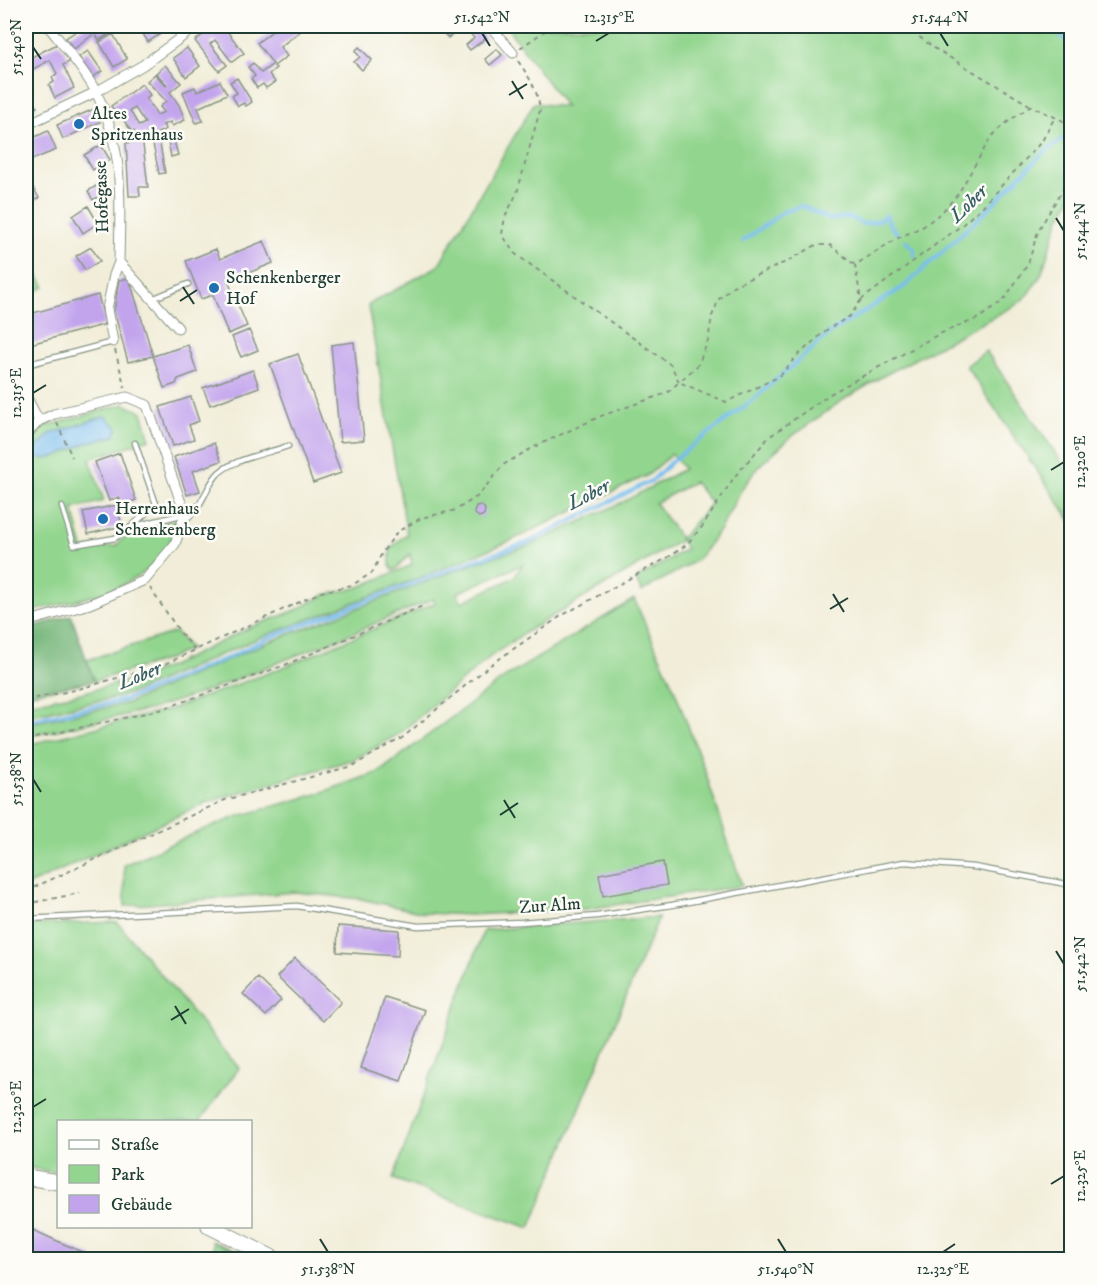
<svg xmlns="http://www.w3.org/2000/svg" width="1097" height="1285" font-family="'IM FELL DW Pica',serif">
<rect width="100%" height="100%" fill="#fdfcf7"/>
<filter id="ink" filterUnits="userSpaceOnUse"><feTurbulence type="fractalNoise" baseFrequency=".0167" numOctaves="2"/><feDisplacementMap in="SourceGraphic" scale="12" xChannelSelector="R" yChannelSelector="G"/><feConvolveMatrix kernelMatrix="1 2 1 2 8 2 1 2 1" color-interpolation-filters="sRGB"/></filter>
<filter id="wash" filterUnits="userSpaceOnUse"><feTurbulence type="fractalNoise" baseFrequency=".008" numOctaves="4" result="noise"/><feDisplacementMap in="SourceGraphic" scale="24" xChannelSelector="R" yChannelSelector="G"/><feGaussianBlur stdDeviation="1.35" result="paint"/><feColorMatrix in="noise" values="0 0 0 0 0 0 0 0 0 0 0 0 0 0 0 0 0 1.4 0 .05"/><feComposite in="paint" operator="in"/></filter>
<g filter="url(#wash)">
<rect width="100%" height="100%" fill="#f1edd8"/>
<path fill="#92d58e" stroke="#588961" stroke-width="1.5" fill-rule="evenodd" d="M 506,26 L 1071,26 L 1071,198 L 1059,220 L 1041,275 L 1029,294 L 1016,305 L 883,376 L 843,400 L 791,437 L 761,464 L 743,487 L 720,529 L 697,560 L 641,592 L 636,579 L 686,549 L 681,540 L 526,632 L 490,657 L 399,734 L 355,759 L 210,801 L 26,886 L 26,745 L 171,709 L 276,670 L 435,603 L 433,599 L 343,637 L 201,693 L 152,709 L 26,737 L 26,724 L 128,703 L 266,643 L 475,563 L 528,546 L 625,501 L 684,469 L 672,454 L 648,475 L 508,542 L 427,575 L 259,638 L 135,692 L 119,697 L 26,716 L 26,704 L 81,693 L 131,680 L 171,666 L 251,627 L 299,609 L 324,595 L 357,588 L 412,565 L 410,554 L 396,569 L 393,570 L 390,566 L 390,549 L 405,535 L 407,535 L 368,305 L 438,266 L 534,103 L 566,107 ZM 694,482 L 711,503 L 681,539 L 655,503 ZM 523,564 L 513,578 L 462,602 L 457,593 Z
M 26,255 L 45,287 L 26,295 Z
M 986,351 L 1071,476 L 1071,521 L 966,366 Z
M 124,404 L 142,412 L 150,439 L 90,459 L 104,501 L 73,509 L 83,549 L 116,546 C 132,526 154,526 177,520 C 175,527 174,535 170,542 C 144,593 75,599 26,613 L 26,449 L 43,427 Z
M 634,599 L 673,686 L 706,774 L 742,886 L 587,909 L 471,915 L 424,913 L 361,899 L 295,892 L 125,906 L 124,865 L 200,831 L 239,816 L 317,794 L 379,772 L 504,678 Z
M 175,632 L 191,649 L 163,661 L 94,681 L 87,660 Z
M 659,917 L 530,1228 L 393,1179 L 484,930 Z
M 117,922 L 239,1068 L 200,1121 L 58,1122 L 58,1173 L 26,1167 L 26,925 Z
M 212,1241 L 253,1259 L 215,1259 Z"/>
<path fill="#75b679" stroke="#4a7a56" stroke-width="1.5" d="M 71,615 L 94,681 L 26,694 L 26,629 Z"/>
<path fill="#78bdef" stroke="#4c7d92" stroke-width="1.5" d="M 105,416 L 118,428 L 114,436 L 87,443 L 54,457 L 43,459 L 30,455 L 50,434 Z"/>
<g fill="none" stroke-linecap="round" stroke-linejoin="round">
<path stroke="#78bdef" stroke-width="4" d="M 1046,26 L 1072,45
M 1072,55 L 1070,80 L 1072,82
M 743,241 L 783,212 L 802,206 L 831,220 C 846,216 849,215 862,224 L 878,221 L 886,215 L 890,225 L 897,233
M 906,241 L 914,249 L 914,256
M 26,721 L 125,700 L 227,658 L 268,638 L 470,562 L 527,543 L 653,480 L 671,462 L 754,399 L 831,332 L 905,286 L 981,216 L 1041,155 L 1072,132"/>
</g>
<g id="blocks">
<path fill="#c2a4ed" fill-rule="evenodd" d="M 84,26 L 115,26 L 118,29 L 99,40 L 95,33 L 74,49 L 66,38 Z
M 138,26 L 161,26 L 165,31 L 148,42 Z
M 215,26 L 223,26 L 244,53 L 232,62 L 215,40 L 210,44 L 227,65 L 219,71 L 195,41 Z
M 279,26 L 307,26 L 280,47 L 287,56 L 274,66 L 276,68 L 269,74 L 275,82 L 266,88 L 263,84 L 257,88 L 251,79 L 255,76 L 248,67 L 253,63 L 261,73 L 273,64 L 257,43 Z
M 453,26 L 463,26 L 448,38 L 444,33 Z
M 476,26 L 486,38 L 470,50 L 466,45 L 474,38 L 469,32 Z
M 113,34 L 127,59 L 114,67 L 99,42 Z
M 59,43 L 71,61 L 63,65 L 74,88 L 55,98 L 49,85 L 54,82 L 52,77 L 57,74 L 50,60 L 26,73 L 26,60 Z
M 359,47 L 372,60 L 362,70 L 354,62 L 360,57 L 355,51 Z
M 187,48 L 200,66 L 186,77 L 173,58 Z
M 497,49 L 502,55 L 490,65 L 485,59 Z
M 88,51 L 102,71 L 93,77 L 79,57 Z
M 165,65 L 181,83 L 170,92 L 179,105 L 185,120 L 172,126 L 170,122 L 163,125 L 166,129 L 158,133 L 165,173 L 159,174 L 152,139 L 154,138 L 151,132 L 142,136 L 148,187 L 139,187 L 140,196 L 129,196 L 126,143 L 136,142 L 134,131 L 132,132 L 122,118 L 118,120 L 111,106 L 142,84 L 150,95 L 146,98 L 157,115 L 164,112 L 160,107 L 166,101 L 147,81 L 155,74 L 166,86 L 167,85 L 156,73 ZM 135,108 L 145,123 L 139,126 L 130,111 Z
M 237,78 L 252,102 L 246,106 L 244,103 L 238,106 L 232,96 L 237,93 L 230,82 Z
M 220,81 L 227,94 L 198,108 L 203,121 L 196,123 L 183,92 L 195,87 L 197,92 Z
M 26,96 L 28,100 L 32,98 L 37,107 L 26,113 Z
M 94,109 L 100,122 L 63,139 L 57,125 Z
M 48,131 L 56,150 L 29,161 L 26,153 L 26,141 Z
M 172,134 L 178,155 L 171,157 L 167,135 Z
M 101,145 L 110,160 L 93,170 L 84,155 Z
M 26,171 L 33,188 L 26,192 Z
M 101,183 L 107,192 L 93,200 L 88,191 Z
M 34,189 L 39,198 L 26,205 L 26,194 Z
M 88,206 L 98,223 L 83,233 L 73,216 Z
M 264,241 L 273,263 L 228,281 L 247,326 L 228,334 L 213,295 L 201,299 L 186,261 L 216,249 L 220,259 Z
M 91,247 L 100,261 L 85,270 L 76,256 Z
M 129,278 L 153,356 L 188,345 L 197,372 L 178,379 L 176,384 L 164,388 L 153,356 L 128,362 L 114,311 L 119,280 Z
M 98,295 L 105,322 L 103,325 L 26,345 L 26,315 Z
M 249,330 L 258,350 L 241,357 L 232,337 Z
M 354,342 L 364,440 L 340,442 L 331,345 Z
M 298,354 L 341,473 L 313,483 L 270,364 Z
M 253,370 L 259,387 L 210,405 L 203,388 Z
M 191,397 L 199,421 L 189,425 L 194,439 L 173,446 L 160,407 Z
M 214,443 L 221,461 L 193,471 L 200,491 L 187,495 L 174,457 Z
M 120,453 L 136,500 L 122,505 L 119,497 L 109,501 L 95,462 Z
M 117,505 L 122,526 L 88,534 L 83,512 Z
M 481,505 L 485,509 L 484,515 L 479,517 L 474,513 L 476,506 Z
M 663,862 L 667,885 L 603,896 L 599,874 Z
M 338,926 L 399,930 L 398,956 L 337,952 Z
M 295,958 L 341,1002 L 323,1021 L 277,977 Z
M 258,978 L 281,1000 L 266,1016 L 243,994 Z
M 385,997 L 425,1010 L 401,1081 L 361,1068 Z
M 26,1227 L 93,1257 L 92,1260 L 26,1260 Z"/>
</g>
</g>
<g filter="url(#ink)">
<use href="#blocks" fill-opacity="0" stroke="#889586" stroke-width="1.5"/>
<g fill="none" stroke-linecap="round" stroke-linejoin="round">
<g stroke="#889586" stroke-width="7">
<path id="lane" d="M 152,299 L 188,284
M 26,365 L 113,342
M 62,507 L 74,545 L 115,538 L 131,527 L 185,514
M 184,521 C 203,507 203,493 216,476 C 228,460 269,453 288,446
M 133,525 L 156,504 L 135,443
M 26,919 L 297,906 L 418,926 L 521,922 L 597,916 L 672,905 L 904,862 L 974,867 L 1072,885"/>
</g>
<g stroke="#889586" stroke-width="11">
<path id="street" d="M 48,26 C 63,45 87,73 97,94 C 125,150 120,202 119,262 L 178,328
M 490,26 L 513,53
M 26,125 L 96,92 L 143,65 L 197,26
M 113,342 L 107,309 L 114,275 L 119,262
M 26,396 L 39,421
M 26,435 L 39,421 L 54,414 L 127,397 L 147,405 L 185,514 L 175,544 L 145,580 L 90,604 L 26,622"/>
</g>
<g stroke="#889586" stroke-width="17">
<path id="primary" d="M 26,1177 L 58,1182
M 209,1226 L 277,1260"/>
</g>
<path stroke="#889586" stroke-width="2" stroke-dasharray="4.5 4.5" stroke-linecap="butt" d="M 905,26 L 934,48 L 1031,106
M 520,48 L 552,26
M 518,61 C 529,77 538,90 540,110 L 517,193 L 505,217 L 502,234 L 514,253 L 671,365 L 679,382 L 698,365 L 708,341 L 712,316 L 719,299 L 733,286 L 790,260 L 816,245 L 830,245 L 855,265
M 861,300 L 962,225 L 983,206 L 1042,141 L 1055,117
M 115,350 L 125,388
M 57,423 L 72,457
M 150,588 L 179,631 L 195,650
M 26,700 L 75,690 L 163,665 L 321,592 L 352,585 L 372,573 L 382,553 L 397,532 L 421,518 L 456,510 L 478,496 L 503,465 L 534,447 L 601,416 L 667,393 L 679,382 L 726,402 L 780,376 L 795,358 L 825,331 L 850,316 L 861,300 L 855,265 L 898,238 L 924,226 L 942,212 L 958,194 L 991,137 L 1010,120 L 1031,106 L 1072,125
M 26,740 L 163,709 L 285,665 L 425,605
M 26,891 L 225,800 L 352,766 L 402,738 L 489,666 L 561,616 L 667,558 L 686,545 L 702,527 L 735,476 L 769,437 L 830,394 L 939,334 L 979,318 L 1003,301 L 1028,264 L 1038,231 L 1072,174
M 26,904 L 80,893"/>
<use href="#lane" stroke="#fff" stroke-width="4.5"/>
<use href="#street" stroke="#fff" stroke-width="9"/>
<use href="#primary" stroke="#fff" stroke-width="15"/>
</g>
</g>
<path fill="none" stroke="#1f3d34" stroke-width="2" d="M 482,33 L 490,46M 940,33 L 948,46M 596,41 L 609,33M 33,47 L 41,59M 512,81 L 523,99M 509,95 L 527,84M 1056,218 L 1064,231M 183,287 L 194,304M 180,301 L 197,290M 33,393 L 46,385M 1051,470 L 1064,462M 833,594 L 844,612M 830,609 L 848,598M 33,779 L 41,792M 504,800 L 515,818M 500,815 L 518,803M 1056,951 L 1064,964M 175,1006 L 186,1024M 171,1020 L 189,1009M 33,1107 L 46,1099M 1051,1184 L 1064,1176M 320,1239 L 328,1252M 778,1239 L 786,1252M 943,1252 L 955,1244"/>
<g fill="#1f6fb2" stroke="#fdfcf7" stroke-width="2">
<circle cx="79" cy="124" r="6"/>
<circle cx="214" cy="288" r="6"/>
<circle cx="103" cy="519" r="6"/>
</g>
<g text-anchor="middle" dominant-baseline="central" stroke-width="5" stroke-linejoin="round" paint-order="stroke">
<g font-size="18" fill="#1f3d34" stroke="#fdfcf7" text-anchor="start">
<text x="91" y="114">Altes<tspan x="91" dy="21">Spritzenhaus</tspan></text>
<text x="226" y="278">Schenkenberger<tspan x="226" dy="21">Hof</tspan></text>
<text x="115" y="509">Herrenhaus<tspan x="115" dy="21">Schenkenberg</tspan></text>
</g>
<g font-size="18" fill="#1f3d34" stroke="#fdfcf7">
<text transform="translate(102 197) rotate(-92)">Hofegasse</text>
<text transform="translate(550 906) rotate(-4)">Zur Alm</text>
</g>
<g font-size="20" font-style="italic" fill="#355d63" stroke="#fdfcf7">
<text transform="translate(969 204) rotate(-44)">Lober</text>
<text transform="translate(589 495) rotate(-27)">Lober</text>
<text transform="translate(140 676) rotate(-22)">Lober</text>
</g>
</g>
<rect width="1097" height="1285" fill="none" stroke="#fdfcf7" stroke-width="66"/>
<rect x="57" y="1120" width="195" height="108" fill="#fdfcf7" stroke="#a4b0a9" stroke-width="1.5"/>
<rect x="69" y="1140" width="30" height="9" fill="#ffffff" stroke="#a4b0a9" stroke-width="1.5"/>
<text x="111" y="1150" font-size="18" fill="#1f3d34">Straße</text>
<rect x="69" y="1165" width="30" height="18" fill="#92d58e" stroke="#a4b0a9" stroke-width="1.5"/>
<text x="111" y="1180" font-size="18" fill="#1f3d34">Park</text>
<rect x="69" y="1195" width="30" height="18" fill="#c2a4ed" stroke="#a4b0a9" stroke-width="1.5"/>
<text x="111" y="1210" font-size="18" fill="#1f3d34">Gebäude</text>
<rect x="33" y="33" width="1031" height="1219" fill="none" stroke="#1f3d34" stroke-width="2"/>
<g font-size="15" text-anchor="middle" fill="#1f3d34">
<text x="482" y="22">51.542°N</text>
<text x="609" y="22">12.315°E</text>
<text x="940" y="22">51.544°N</text>
<text transform="translate(16 47) rotate(-90)" y="5">51.540°N</text>
<text transform="translate(1080 231) rotate(-90)" y="5">51.544°N</text>
<text transform="translate(16 393) rotate(-90)" y="5">12.315°E</text>
<text transform="translate(1080 462) rotate(-90)" y="5">12.320°E</text>
<text transform="translate(16 779) rotate(-90)" y="5">51.538°N</text>
<text transform="translate(1080 964) rotate(-90)" y="5">51.542°N</text>
<text transform="translate(16 1107) rotate(-90)" y="5">12.320°E</text>
<text transform="translate(1080 1176) rotate(-90)" y="5">12.325°E</text>
<text x="328" y="1274">51.538°N</text>
<text x="786" y="1274">51.540°N</text>
<text x="943" y="1274">12.325°E</text>
</g>
</svg>
